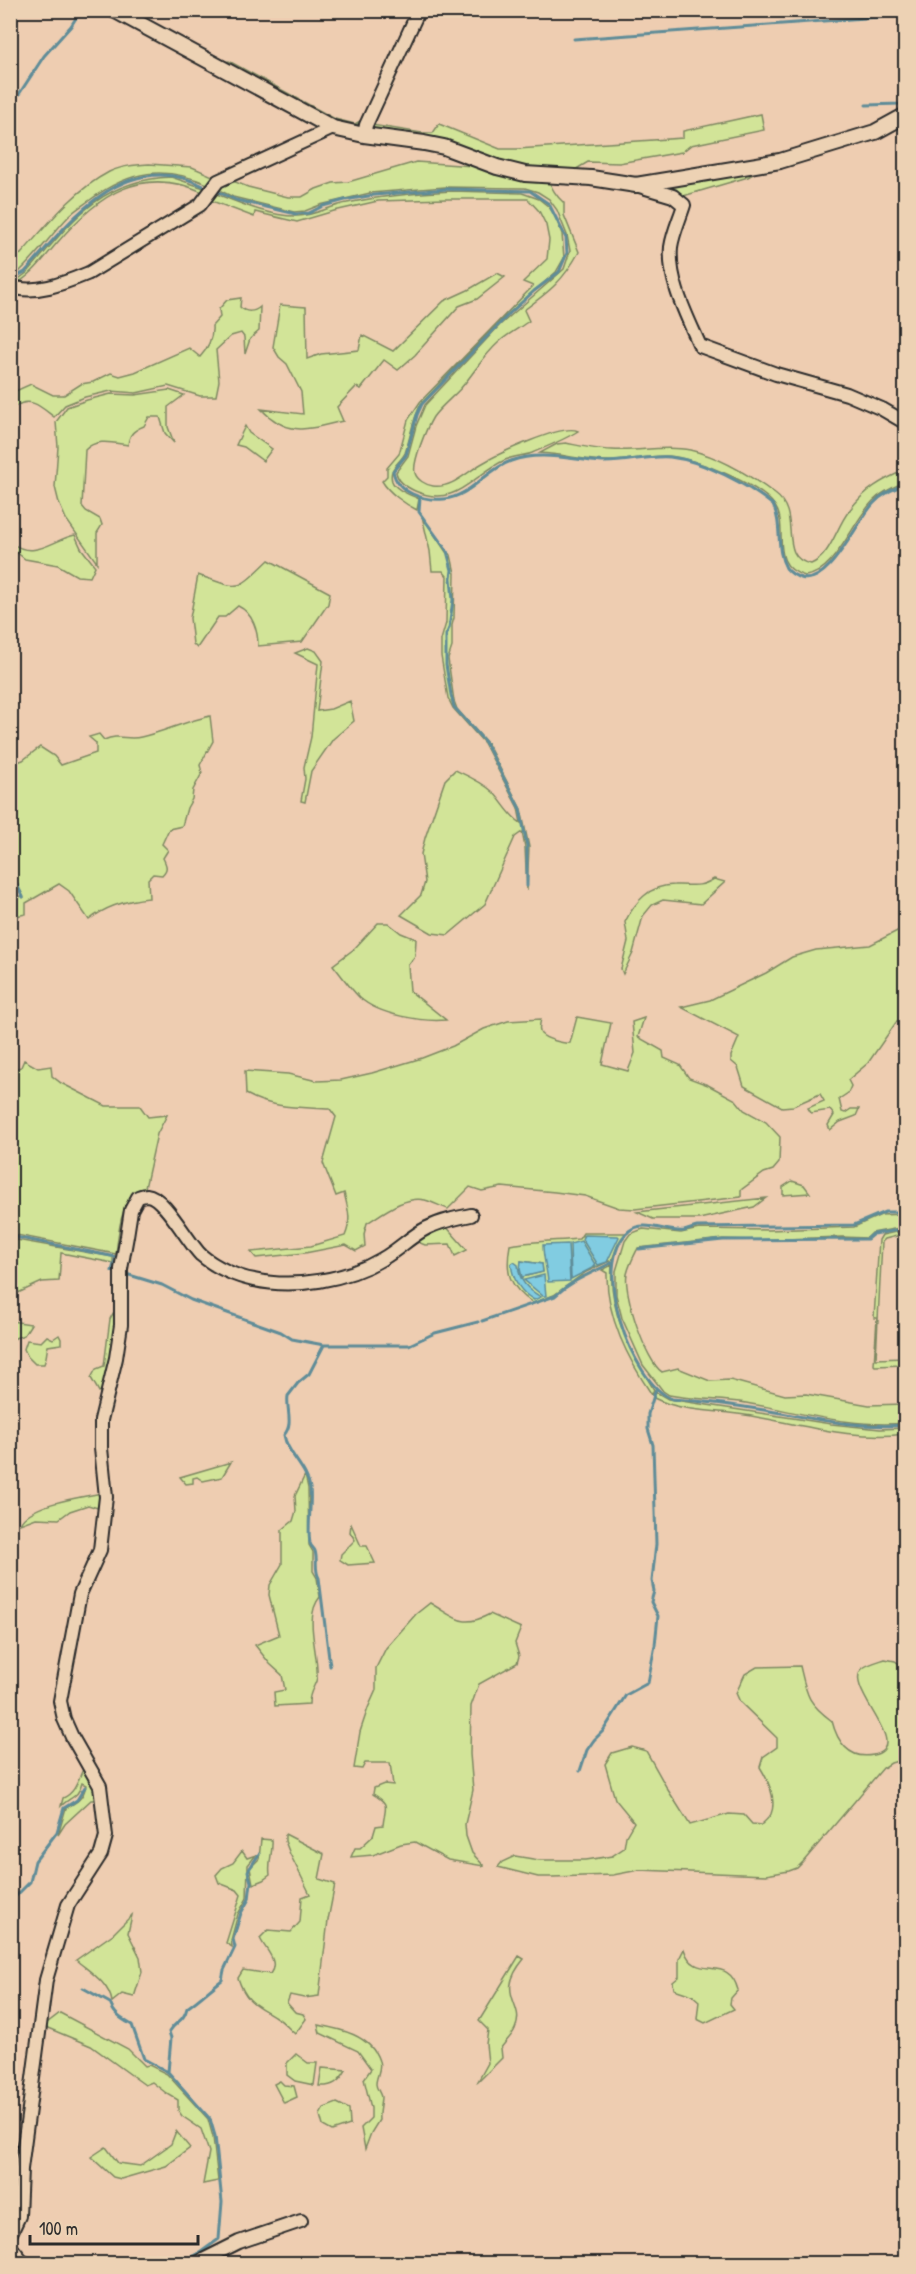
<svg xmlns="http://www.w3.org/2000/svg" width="916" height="2274" font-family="'Patrick Hand',sans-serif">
<rect width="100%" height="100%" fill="#eecdb1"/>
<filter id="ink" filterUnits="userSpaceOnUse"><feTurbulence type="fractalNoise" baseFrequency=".0167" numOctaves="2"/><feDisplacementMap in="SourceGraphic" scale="12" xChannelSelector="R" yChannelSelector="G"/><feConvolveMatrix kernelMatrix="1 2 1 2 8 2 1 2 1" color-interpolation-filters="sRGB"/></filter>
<g filter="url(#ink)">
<path fill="#d2e498" stroke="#7e8862" stroke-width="1.5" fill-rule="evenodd" d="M 124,11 L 133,11 L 224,62 L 229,61 L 335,119 L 355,124 L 360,121 C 356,129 348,127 340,126 Z
M 761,114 L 764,130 L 691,145 L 682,152 L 619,163 L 588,162 L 573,171 L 514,165 L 370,132 L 372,125 L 422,133 L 433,133 L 439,124 L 500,149 L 517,149 L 683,138 L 683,131 Z
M 416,162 L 488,167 L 549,178 C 550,187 557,197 564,203 L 564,215 L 579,252 C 563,281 550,291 524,310 L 529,321 C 519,328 508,334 499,342 C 484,355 474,373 461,388 C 452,398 441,406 433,417 C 427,427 412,462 415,473 C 417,480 426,485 433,486 C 451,489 467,472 481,464 C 498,454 563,423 578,431 C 566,439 546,447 532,453 C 524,456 514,456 505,460 C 472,475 456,509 415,491 C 406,487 398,482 396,472 L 408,456 L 416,426 L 425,405 L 500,325 L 564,269 L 570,251 L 567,235 L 557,210 L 549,199 L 538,192 L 525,188 L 445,187 L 370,193 L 320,205 L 305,211 L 294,212 L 233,197 L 215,188 L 228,179 L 248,187 L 288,197 L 302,197 L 316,189 L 333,183 L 348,182 Z
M 149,164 L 192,167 L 215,177 L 210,185 C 164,165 130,170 90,200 C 83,205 74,210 68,217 C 51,235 37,255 19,272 L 11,273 L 10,253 L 16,256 L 21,254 C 47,225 73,191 109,172 C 121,166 135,165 149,164 Z
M 768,165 L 748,177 L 680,197 L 645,186 Z
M 171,177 L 207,189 L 205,193 C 141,164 98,195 57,243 C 44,258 32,276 14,285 L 11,283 L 11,279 L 20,278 L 28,272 C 71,222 99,180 171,177 Z
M 452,191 L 522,193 L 539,199 L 549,207 L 554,214 L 562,234 L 564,258 L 556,272 L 498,323 L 421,404 C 412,420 411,436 405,453 C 400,463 388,468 392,481 C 395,490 411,495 419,499 L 417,510 C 405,504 389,493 382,481 L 387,476 L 387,468 L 399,454 L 408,420 L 420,402 L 533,286 L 523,282 L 547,259 L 549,240 L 546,225 L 539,211 L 528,199 L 446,199 L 378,201 L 334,211 L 297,222 L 255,212 L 254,217 L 212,201 L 212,195 L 214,193 C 239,203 271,217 298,216 C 314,216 330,206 347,203 C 382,196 416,193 452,191 Z
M 497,273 L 505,277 L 477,299 L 459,306 L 415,355 L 398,370 L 384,360 L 361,389 L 356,387 L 337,407 L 343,421 C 308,429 289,438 261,409 L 303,414 L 301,392 L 287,364 L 279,357 L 273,347 L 280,305 L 306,307 L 307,359 L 321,354 L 359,350 L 362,335 L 393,351 L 444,301 L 468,290 Z
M 241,298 L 240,307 C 246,313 254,312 260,307 L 259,331 L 250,339 L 245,354 L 244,337 L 241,333 L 231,336 L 216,350 L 219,381 L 216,396 L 200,396 L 168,386 L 136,393 L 111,391 L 85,397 L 65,405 L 54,417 C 42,408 31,396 16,406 L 11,404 L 11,393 L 31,384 L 53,395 L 64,395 L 81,384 L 93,382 L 111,373 L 120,376 L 135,372 L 189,348 L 200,357 C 208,348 213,338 212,326 L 220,317 L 219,309 L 227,300 Z
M 169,390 L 184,395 L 168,407 L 168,427 L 174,443 L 165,433 L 160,417 L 149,417 L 144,426 C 134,430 129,434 128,445 C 113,443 96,438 85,450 L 82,506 L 86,511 L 100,519 L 102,525 L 97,533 L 97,563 L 66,519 L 59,503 L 55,487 L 58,447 L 56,422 L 67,407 L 87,400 L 111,394 L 135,395 Z
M 245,426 L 249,433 L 272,449 L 263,461 L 244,447 L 236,445 Z
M 566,443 C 581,446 597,450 612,450 C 637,452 665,445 690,450 C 720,457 751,476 775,494 C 803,514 776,558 811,564 C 831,556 836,527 849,511 C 864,490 882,480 905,470 L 905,482 C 893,487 882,492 873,501 C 852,522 835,573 805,576 C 767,565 790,529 775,506 C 761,485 693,457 668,456 C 648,455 629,461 609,461 C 585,461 563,454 540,453 L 557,444 Z
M 422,516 L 446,552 L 451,555 L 455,573 L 454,618 L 452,625 L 452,647 L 448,659 L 454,701 L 457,709 L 487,743 L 521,809 L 529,847 L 527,891 L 525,847 L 522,832 L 515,837 L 485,904 L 448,935 L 432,933 L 401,915 L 421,895 L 425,882 L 421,854 L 425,838 L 445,780 L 455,770 C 468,776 482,782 493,792 C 503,802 509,816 521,823 L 518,808 L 484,743 L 453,708 L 448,698 L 441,656 L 441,640 L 446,623 L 447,576 L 443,571 L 432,571 L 430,551 Z
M 75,535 L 81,548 L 95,566 L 90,577 L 77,576 L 58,565 L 25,559 L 11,548 L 11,543 C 35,560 52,540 75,535 Z
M 269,560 L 330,593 L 328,604 L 302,642 L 258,646 C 258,631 253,613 238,606 L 225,617 L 218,617 L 197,648 L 193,644 L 190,618 L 198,575 C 242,590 235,592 269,560 Z
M 308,648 L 316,651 L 323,661 L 317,711 L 331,709 L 350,701 L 354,721 L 333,739 L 311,771 L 305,802 L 301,801 L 305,779 L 304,767 L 311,737 L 318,664 L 295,653 Z
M 210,716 L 213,741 L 200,765 L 202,773 L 193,790 L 192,799 L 187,808 L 182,826 L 169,829 L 162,844 L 168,850 L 163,858 C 167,866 168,869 162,875 L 153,874 L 148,879 L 149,898 C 128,900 106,906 89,920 L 69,891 L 59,884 L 26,903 L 26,914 L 16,916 L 11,923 L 11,905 L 21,895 L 24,898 L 11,870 L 11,764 L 23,760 L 40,747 L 54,756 L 61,765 L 96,753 L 96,743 L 89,737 L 99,734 L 104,740 C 119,733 127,741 141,737 C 164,732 186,721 210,716 Z
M 714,879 L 725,882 L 701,904 L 663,900 L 652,905 L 643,916 L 633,953 L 623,974 L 621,969 L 628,941 L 625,922 C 635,902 649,885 674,885 C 692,884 697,889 714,879 Z
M 378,923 L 388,923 L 401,933 L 416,939 L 415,956 L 408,965 L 410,991 L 446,1020 C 422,1022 379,1015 360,998 C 350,988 342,976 333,965 L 354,949 Z
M 905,927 L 905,1020 L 897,1021 L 868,1063 L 848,1080 L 851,1086 L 848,1093 L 839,1099 L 842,1112 L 845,1113 L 851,1109 L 859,1109 L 856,1116 L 840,1122 L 830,1130 L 828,1125 L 834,1115 L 830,1110 L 811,1113 L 808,1108 L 824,1101 L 820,1094 L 793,1106 L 782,1107 L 744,1086 L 738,1067 L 731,1061 L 731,1056 L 739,1037 L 681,1007 L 710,1000 L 766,973 L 792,957 L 816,950 L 870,945 Z
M 577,1017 L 611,1023 L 602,1064 L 628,1071 L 635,1053 L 632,1022 L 644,1018 L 638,1037 L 663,1051 L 664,1058 L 680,1065 L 689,1078 L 708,1085 L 736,1100 L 744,1110 L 766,1122 L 780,1137 L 779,1163 L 773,1170 L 764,1173 L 741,1190 L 741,1197 L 635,1209 L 619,1208 L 585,1196 L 555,1192 L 502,1187 L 482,1191 L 470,1187 L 448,1209 C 441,1207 433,1202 425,1200 C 406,1195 383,1213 367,1223 L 364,1234 L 365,1246 L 356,1251 L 346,1245 L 305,1253 L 256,1258 L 251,1252 L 311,1246 L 345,1236 C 352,1220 348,1209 344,1193 L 336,1196 L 323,1163 L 336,1117 L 330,1109 C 300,1107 273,1109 246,1094 L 245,1071 L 288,1074 L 317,1081 L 341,1080 L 372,1073 L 422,1058 L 453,1046 L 484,1029 L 508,1021 L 541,1019 C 540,1023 538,1030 541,1034 C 546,1039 563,1044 570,1043 Z
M 24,1060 L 38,1068 L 51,1066 L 52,1076 L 61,1083 L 106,1106 L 140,1106 L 148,1117 L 167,1115 L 157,1134 L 145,1188 C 120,1197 119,1230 116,1254 L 11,1234 L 11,1070 L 21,1067 Z
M 792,1181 L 804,1185 L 810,1193 L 783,1195 L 783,1187 Z
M 766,1198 L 754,1207 L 699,1219 L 653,1219 L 637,1212 Z
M 905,1214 L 905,1227 L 872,1233 L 867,1238 L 842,1237 L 754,1240 L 723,1239 L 638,1248 C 634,1256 629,1265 627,1274 C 623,1293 646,1362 662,1372 L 678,1368 L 710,1381 L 730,1380 L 785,1395 L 806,1394 L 869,1405 L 905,1404 L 905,1423 C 852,1428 799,1412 746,1403 C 721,1399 694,1400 669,1395 L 663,1391 L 643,1365 L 622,1318 L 616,1295 L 616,1271 L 625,1241 L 630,1234 L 643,1229 L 681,1233 L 699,1229 L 769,1230 L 854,1227 L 881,1215 Z
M 444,1224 L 467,1250 L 455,1256 L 450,1244 L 425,1245 L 418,1242 L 378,1268 L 404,1247 Z
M 905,1230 L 905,1234 L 885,1239 L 882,1242 L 876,1359 L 905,1358 L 905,1365 L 875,1366 L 874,1365 L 877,1318 L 874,1318 L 879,1240 L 882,1235 Z
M 583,1233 L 626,1233 L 617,1247 L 612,1260 L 586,1272 L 554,1295 L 533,1303 C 509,1287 505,1273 510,1245 C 533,1241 556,1241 579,1239 ZM 583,1236 L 618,1237 L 607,1262 ZM 521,1261 L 542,1264 L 543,1272 L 522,1277 Z
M 11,1239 L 113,1257 L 113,1263 L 61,1253 L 59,1281 L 42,1282 L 18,1293 L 11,1292 Z
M 612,1265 C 608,1313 631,1351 654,1390 L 652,1395 C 628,1359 606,1317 607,1273 L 602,1270 Z
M 117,1306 L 110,1363 L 102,1397 L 91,1378 L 96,1369 L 104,1366 L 110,1319 Z
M 11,1321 L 31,1324 L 24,1335 L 15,1338 L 11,1343 Z
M 59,1335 L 61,1339 L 61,1344 L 48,1346 C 46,1353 47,1358 44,1364 L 35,1364 L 28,1357 L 24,1349 L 27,1340 L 41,1342 L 47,1336 L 53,1339 Z
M 656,1392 L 668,1399 L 831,1424 L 880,1429 L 905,1428 L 905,1434 C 852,1441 797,1423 745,1415 C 715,1410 681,1412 654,1398 Z
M 231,1462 L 222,1477 L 203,1481 L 197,1477 L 193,1478 L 193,1483 L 186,1484 L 180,1477 Z
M 305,1475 L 308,1488 L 309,1545 L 313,1552 L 313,1571 L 317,1578 L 320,1597 C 303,1617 319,1653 317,1677 C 316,1687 309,1689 309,1704 L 275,1706 L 274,1692 L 285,1690 L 282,1675 L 270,1664 L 255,1645 L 279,1635 L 269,1595 L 270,1585 L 282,1564 L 282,1530 L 293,1521 L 296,1511 L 295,1496 Z
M 102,1493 L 101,1509 L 88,1505 L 70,1511 L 59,1519 L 36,1518 L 20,1524 C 29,1504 81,1497 102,1493 Z
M 351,1524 L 361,1546 L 367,1546 L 375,1563 L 348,1565 L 340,1560 L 341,1554 L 355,1540 L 350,1532 Z
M 430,1603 C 456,1618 462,1629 490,1614 L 521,1628 L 515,1643 L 519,1656 L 517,1663 L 479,1684 L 471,1706 L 470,1754 L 473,1790 L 465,1824 L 466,1836 L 472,1853 L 484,1866 L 448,1860 L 415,1842 L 401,1844 L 373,1855 L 351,1857 L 355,1848 L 360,1848 L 373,1836 L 376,1826 L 383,1825 C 385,1806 391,1805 373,1794 L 374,1788 L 384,1784 L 393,1785 L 390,1763 L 365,1763 L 362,1769 L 354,1768 L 360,1732 L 368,1708 L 376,1690 L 376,1668 L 386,1648 L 416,1614 Z
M 885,1659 L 895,1661 L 905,1668 L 905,1759 L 891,1763 L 883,1768 L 803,1862 L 797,1868 L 789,1871 L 766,1875 L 639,1870 L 613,1875 L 552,1877 L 538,1877 L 498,1867 L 502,1862 L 515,1856 L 539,1860 L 586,1860 L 612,1856 L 624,1848 L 626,1836 L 634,1822 L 615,1799 L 605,1764 L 612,1753 L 632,1747 L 646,1751 L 668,1790 L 690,1825 L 729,1814 L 744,1815 L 752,1824 L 761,1825 C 764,1822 769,1818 771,1814 C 777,1799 768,1780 760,1767 L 763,1757 L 777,1747 L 777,1738 L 740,1702 L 736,1693 L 745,1674 L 757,1667 L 800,1666 C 807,1696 807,1702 832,1721 C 837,1741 849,1760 873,1755 C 915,1746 840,1687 863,1668 C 868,1664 879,1661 885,1659 Z
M 85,1765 L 92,1775 L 97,1800 L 91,1800 L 65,1824 L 58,1835 L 66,1808 C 77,1802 84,1798 86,1785 L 82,1783 C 79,1797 70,1797 61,1806 L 63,1798 C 77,1792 78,1778 85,1765 Z
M 285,1834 L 324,1854 L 319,1879 L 335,1884 L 328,1920 L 319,1996 L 304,1998 L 290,1995 L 287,2003 L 295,2012 L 303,2014 L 306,2019 L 295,2034 C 289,2029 284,2022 277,2018 C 257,2005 246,2003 238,1978 L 243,1970 L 270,1974 C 280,1961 265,1950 260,1938 L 268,1930 L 291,1932 L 300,1922 L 302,1897 L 310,1894 L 290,1854 L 285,1841 Z
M 261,1839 L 272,1840 C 273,1853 268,1862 270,1875 L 263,1880 L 253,1884 L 250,1868 L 259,1859 Z
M 242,1851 L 247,1858 L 256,1855 L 248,1865 L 247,1898 L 238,1914 L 231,1940 L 232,1947 L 226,1943 L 241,1895 L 237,1890 L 219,1883 L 216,1875 L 222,1868 L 233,1863 Z
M 132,1915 L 128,1933 L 140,1957 L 142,1972 L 134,1997 L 122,1994 L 112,2002 C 109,1983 90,1972 76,1960 L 113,1934 Z
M 684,1949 C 695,1984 728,1952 738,1990 L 731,1998 L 730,2004 L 734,2009 L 705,2023 L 697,2019 L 699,2001 L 692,1995 L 674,1989 L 673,1982 L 679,1977 L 679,1959 Z
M 519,1956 L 524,1959 C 493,1996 527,2003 515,2029 C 512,2036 505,2042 501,2048 L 502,2058 L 477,2083 L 488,2063 L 486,2044 L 488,2030 L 479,2021 Z
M 60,2013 L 128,2049 L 145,2066 L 149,2065 L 167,2074 L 208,2119 L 213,2137 L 218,2181 L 203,2184 L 209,2152 L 201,2129 L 182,2116 L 178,2110 L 178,2100 L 166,2093 L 152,2082 L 145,2085 L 91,2046 L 43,2026 Z
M 318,2025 C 340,2029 371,2035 379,2061 C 382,2069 376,2076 376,2084 C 376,2088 380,2092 381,2097 C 381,2105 378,2111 379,2120 L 371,2133 L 365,2149 L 361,2128 L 371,2118 L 371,2108 L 364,2079 L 371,2069 L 358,2051 L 320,2033 Z
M 296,2054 L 308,2063 L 317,2063 L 314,2085 L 295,2081 L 287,2075 L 287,2063 Z
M 322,2068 L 346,2070 C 339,2082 333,2087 319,2086 Z
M 280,2081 L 284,2085 L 294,2086 L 297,2097 L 284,2103 L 274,2084 Z
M 337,2103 L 349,2109 L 350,2125 L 332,2131 L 323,2126 L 320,2115 L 324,2108 Z
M 176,2131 L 190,2148 L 166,2166 L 121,2179 L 113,2177 L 91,2157 L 106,2147 L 118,2163 L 140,2166 L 171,2144 Z"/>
<path fill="#81cce1" stroke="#5f8c98" stroke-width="1.5" d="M 584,1235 L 618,1236 L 619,1237 L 607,1262 L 598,1265 L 582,1239 Z
M 581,1241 L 596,1266 L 571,1279 L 570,1244 Z
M 568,1244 L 570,1281 L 548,1282 C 547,1269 543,1258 543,1245 Z
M 521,1261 L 542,1264 L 543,1272 L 522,1277 L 520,1269 Z
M 514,1262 L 518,1265 C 519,1281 527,1289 541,1297 L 534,1300 C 520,1292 513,1280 511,1264 Z
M 544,1275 L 546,1296 L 543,1296 L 524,1280 Z"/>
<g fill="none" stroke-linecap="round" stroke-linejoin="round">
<path stroke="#5f8c98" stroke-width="3" d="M 574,39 L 906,15
M 866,105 L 901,104 L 906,102
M 10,108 L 44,56 L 71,26 L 81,10
M 216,191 L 236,200 L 296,214 L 309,213 L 323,206 L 345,200 L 374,195 L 447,189 L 530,191 L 549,204 L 566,238 L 567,253 L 559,272 L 534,291 L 510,313 L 422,404 L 417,415 L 406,455 L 393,471 C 397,493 424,501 444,499 C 470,497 487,469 511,461 C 541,450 571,460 602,462 C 625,463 648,455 670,457 C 704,461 747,484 773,505 C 783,525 775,549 786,568 C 790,573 795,576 801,578 C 829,587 857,520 874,503 C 883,493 894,489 906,484
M 10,276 L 17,276 L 25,272 C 65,227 113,160 183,178 C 192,180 200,185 208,188
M 420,497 L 419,512 L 447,551 L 452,570 L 451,578 L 453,600 L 449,628 L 446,635 L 446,665 L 451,695 L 454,707 L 485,742 L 520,809 L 527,846 L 527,886
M 10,872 L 23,897
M 906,1212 L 885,1212 L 854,1225 L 697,1227 C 693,1228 688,1230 684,1231 C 667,1233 644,1219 629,1231 C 589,1264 631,1382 672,1399 C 703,1401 733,1405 764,1410 C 811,1418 858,1429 906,1425
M 10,1236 L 116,1257 L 112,1271 L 117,1272
M 639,1249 L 723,1240 L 867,1239 L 873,1234 L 906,1229
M 126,1274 L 162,1285 L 191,1300 L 281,1332 L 292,1339 L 324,1345 L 409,1345 L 435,1333 L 478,1322
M 482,1321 L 555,1296 C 573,1279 593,1273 613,1262
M 324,1345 L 309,1374 L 298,1383 L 288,1396 C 286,1409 294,1424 284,1435 C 287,1454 307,1468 310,1488 C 312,1504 307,1527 310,1543 C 311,1547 314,1548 315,1551 C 318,1561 314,1569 319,1578 L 330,1666
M 580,1771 L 587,1750 L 594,1740 L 603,1731 L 626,1695 L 648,1683 L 655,1645 L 658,1616 L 651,1602 L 654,1591 L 652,1581 L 656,1544 L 653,1445 L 648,1429 L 648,1414 L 656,1389
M 10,1902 L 30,1882 L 35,1861 L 57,1832 L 64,1808 L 77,1800 L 85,1787
M 83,1988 L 110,2003 C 114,2015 122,2019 132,2025 L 144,2059 L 168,2072 L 210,2119 L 215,2136 L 222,2202 L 219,2239 L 201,2252 L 180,2264
M 168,2072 L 171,2038 L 169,2032 C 175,2021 184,2022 187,2008 C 200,1999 209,1990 222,1980 L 224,1970 L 235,1947 L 233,1939 L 241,1913 L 249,1899 L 251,1882 L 248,1871 L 259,1854"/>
<g stroke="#2b2b2b" stroke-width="16">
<path id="minor" d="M 364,135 L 366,125 L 419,10
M 636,185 L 673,196 L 684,205 C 680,218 673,233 671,247 C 668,281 687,316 700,346 L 776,374 L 847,394 L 882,409 L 906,423
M 10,286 C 34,296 67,282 89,273 L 200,205 L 218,181 L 333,128
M 10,2235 L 19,2216 L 21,2169 L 46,1980 L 68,1905 L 101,1854 L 106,1836 L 100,1786 L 72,1737 L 64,1719 L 60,1701 L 80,1594 L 100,1550 L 106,1497 L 101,1448 L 101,1420 L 116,1358 L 121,1325 L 121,1269 L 127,1236 L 131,1210 L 138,1197 C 141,1196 144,1195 147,1195 C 164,1196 188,1243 201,1255 C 215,1267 237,1277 254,1280 C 294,1289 347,1280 382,1259 C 398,1250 411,1236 427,1228 C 441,1221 456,1218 471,1215
M 10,2246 L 25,2264
M 195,2264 L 239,2242 L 301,2221"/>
</g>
<g stroke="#2b2b2b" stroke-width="18">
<path id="tertiary" d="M 114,10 L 333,128 L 364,135 L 424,143 L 444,147 L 497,167 L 525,174 L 591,178 L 636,185 L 780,161 L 875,132 L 906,115"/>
</g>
<use href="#minor" stroke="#edd2b4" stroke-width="12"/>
<use href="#tertiary" stroke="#edd2b4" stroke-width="14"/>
</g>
</g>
<rect width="916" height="2274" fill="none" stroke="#edd2b4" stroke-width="36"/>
<rect x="18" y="18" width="880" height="2238" fill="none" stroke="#2b2b2b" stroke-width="2" filter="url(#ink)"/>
<path d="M30 2235v9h168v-9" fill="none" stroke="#2b2b2b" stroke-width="3"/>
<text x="39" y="2235" font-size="18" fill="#2b2b2b" stroke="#edd2b4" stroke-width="4.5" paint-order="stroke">100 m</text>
</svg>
